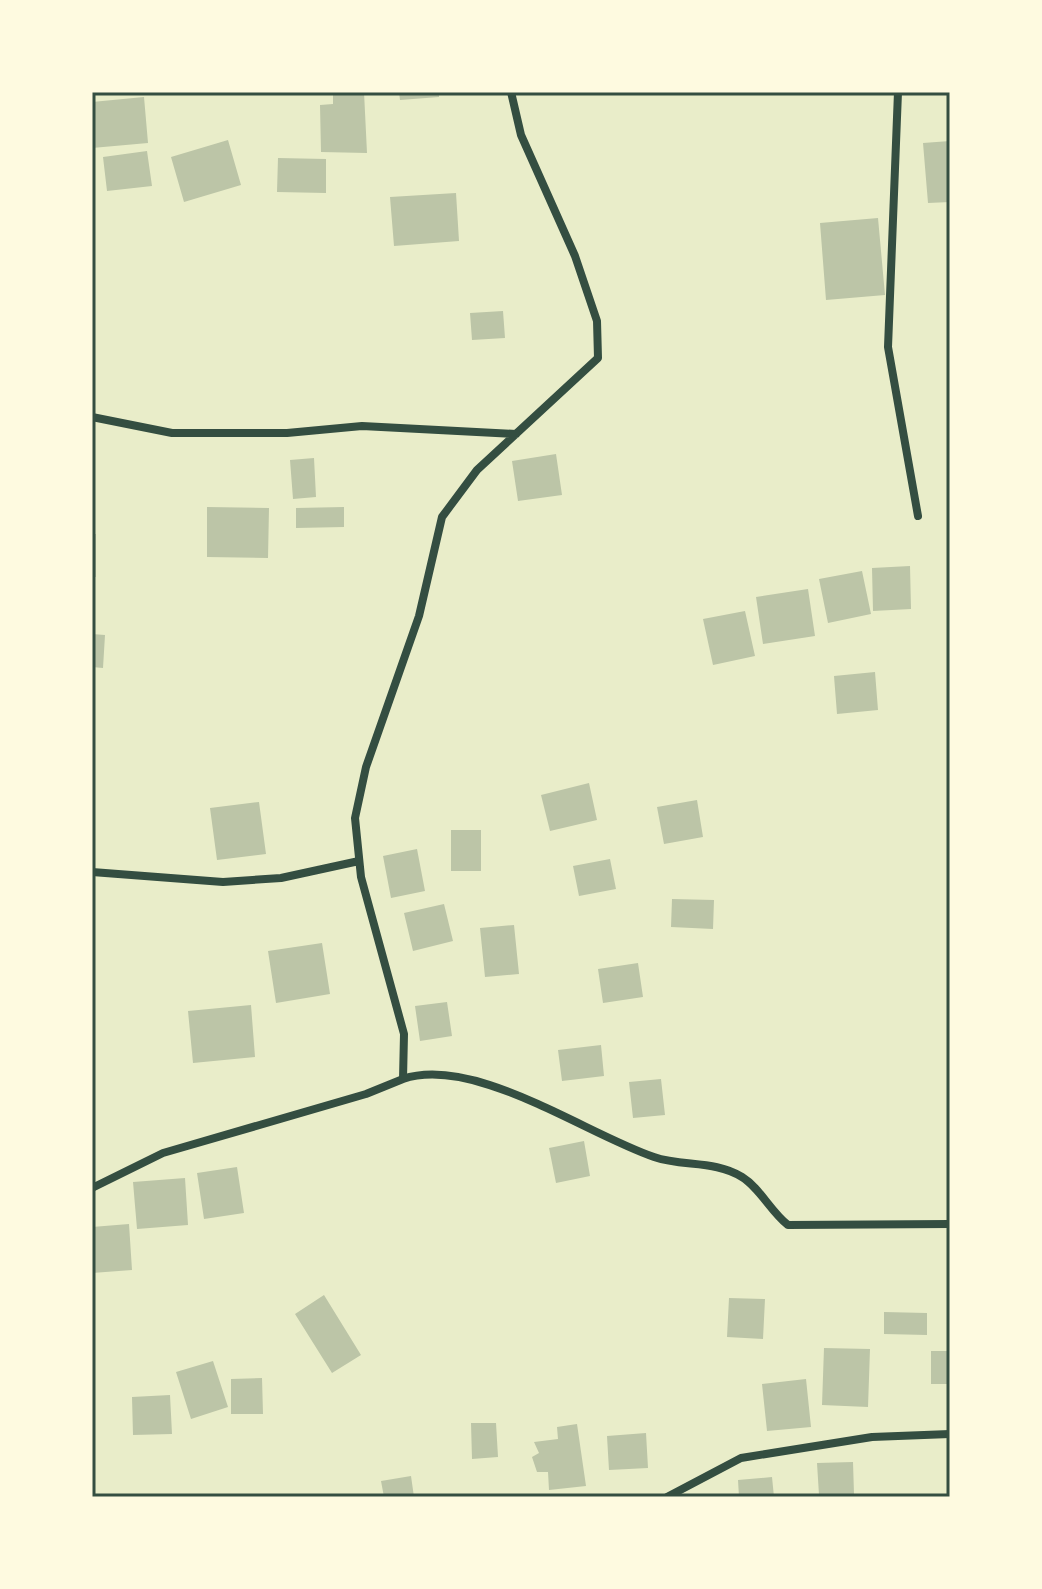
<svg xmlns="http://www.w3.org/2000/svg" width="1042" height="1589" font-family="Lato,sans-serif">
<rect width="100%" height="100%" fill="#e9edc9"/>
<path fill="#bcc5a7" d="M 333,92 L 364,92 L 367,153 L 321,152 L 320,105 L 333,104 Z
M 399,92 L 439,92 L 439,97 L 400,100 Z
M 144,97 L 148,143 L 92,148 L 92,102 Z
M 228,140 L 241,185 L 184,202 L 171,157 Z
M 950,141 L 950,202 L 928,203 L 923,143 Z
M 147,151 L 152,186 L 107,191 L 103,157 Z
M 278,158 L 326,159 L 326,193 L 277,192 Z
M 456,193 L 459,241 L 394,246 L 390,197 Z
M 878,218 L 885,295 L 826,300 L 820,223 Z
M 503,311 L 505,338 L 472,340 L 470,313 Z
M 556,454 L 562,495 L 518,501 L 512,461 Z
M 314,458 L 316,497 L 293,499 L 290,460 Z
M 207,507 L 269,508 L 268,558 L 207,557 Z
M 344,507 L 344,527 L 296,528 L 296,508 Z
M 92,534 L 96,534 L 96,577 L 92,577 Z
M 910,566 L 911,609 L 873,611 L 872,568 Z
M 862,571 L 871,614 L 828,623 L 819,579 Z
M 808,589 L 815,636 L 763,644 L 756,597 Z
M 745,611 L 755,656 L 713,665 L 703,619 Z
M 92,634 L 105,635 L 103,668 L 92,667 Z
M 875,672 L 878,710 L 837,714 L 834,676 Z
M 589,783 L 597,820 L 550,831 L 541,795 Z
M 697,800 L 703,837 L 664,844 L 657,807 Z
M 259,802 L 266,854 L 217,860 L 210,808 Z
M 451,830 L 481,830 L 481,871 L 451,871 Z
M 417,849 L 425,891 L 391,898 L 383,856 Z
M 610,859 L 616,889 L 579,896 L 573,866 Z
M 672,899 L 714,900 L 713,929 L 671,927 Z
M 444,904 L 453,941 L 413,951 L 404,913 Z
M 514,925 L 519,974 L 485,977 L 480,928 Z
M 322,943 L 330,994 L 276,1003 L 268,951 Z
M 638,963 L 643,997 L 603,1003 L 598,969 Z
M 447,1002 L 452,1036 L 420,1041 L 415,1006 Z
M 251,1005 L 255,1057 L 193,1063 L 188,1011 Z
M 601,1045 L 604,1076 L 562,1081 L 558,1050 Z
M 661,1079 L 665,1115 L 633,1118 L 629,1082 Z
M 584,1141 L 590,1176 L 556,1183 L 549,1148 Z
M 237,1167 L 244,1213 L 204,1219 L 197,1173 Z
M 185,1178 L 188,1225 L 137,1229 L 133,1182 Z
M 129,1224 L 132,1270 L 92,1273 L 92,1227 Z
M 324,1295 L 361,1355 L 332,1373 L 295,1314 Z
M 729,1298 L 765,1299 L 763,1339 L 727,1337 Z
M 884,1312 L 927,1313 L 927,1335 L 884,1334 Z
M 824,1348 L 870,1349 L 868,1407 L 822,1405 Z
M 931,1351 L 950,1351 L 950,1384 L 931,1384 Z
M 213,1361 L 228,1407 L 191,1419 L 176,1372 Z
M 262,1378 L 263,1414 L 231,1414 L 231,1379 Z
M 806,1379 L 811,1427 L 767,1431 L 762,1384 Z
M 170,1395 L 172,1434 L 133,1435 L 132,1397 Z
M 471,1423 L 496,1423 L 498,1457 L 472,1459 Z
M 577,1424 L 586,1486 L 549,1490 L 548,1472 L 537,1472 L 532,1457 L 539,1453 L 534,1442 L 558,1439 L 557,1427 Z
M 646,1433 L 648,1468 L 609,1470 L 607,1436 Z
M 853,1462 L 854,1494 L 819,1495 L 817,1463 Z
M 411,1476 L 414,1497 L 384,1497 L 381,1481 Z
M 772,1477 L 774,1497 L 739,1497 L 738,1480 Z"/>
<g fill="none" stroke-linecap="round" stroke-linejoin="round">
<path stroke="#344e41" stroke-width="8" d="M 898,92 L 888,347 L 918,516
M 92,417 L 172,433 L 287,433 L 362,426 L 516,434
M 92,872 L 223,882 L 281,878 L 359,861
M 403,1079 C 474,1055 586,1134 654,1157 C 682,1167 715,1160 742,1177 C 760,1188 771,1212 788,1225 L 950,1224
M 92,1188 L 163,1153 L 366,1094 L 403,1079 L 404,1034 L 361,877 L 355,818 L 366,767 L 419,616 L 442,517 L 477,470 L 598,358 L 597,321 L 575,256 L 521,135 L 511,92
M 667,1497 L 741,1458 L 872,1437 L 950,1434"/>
</g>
<rect width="1042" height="1589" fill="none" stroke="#fefae0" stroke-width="188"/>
<rect x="94" y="94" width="854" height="1401" fill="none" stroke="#344e41" stroke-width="3"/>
</svg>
